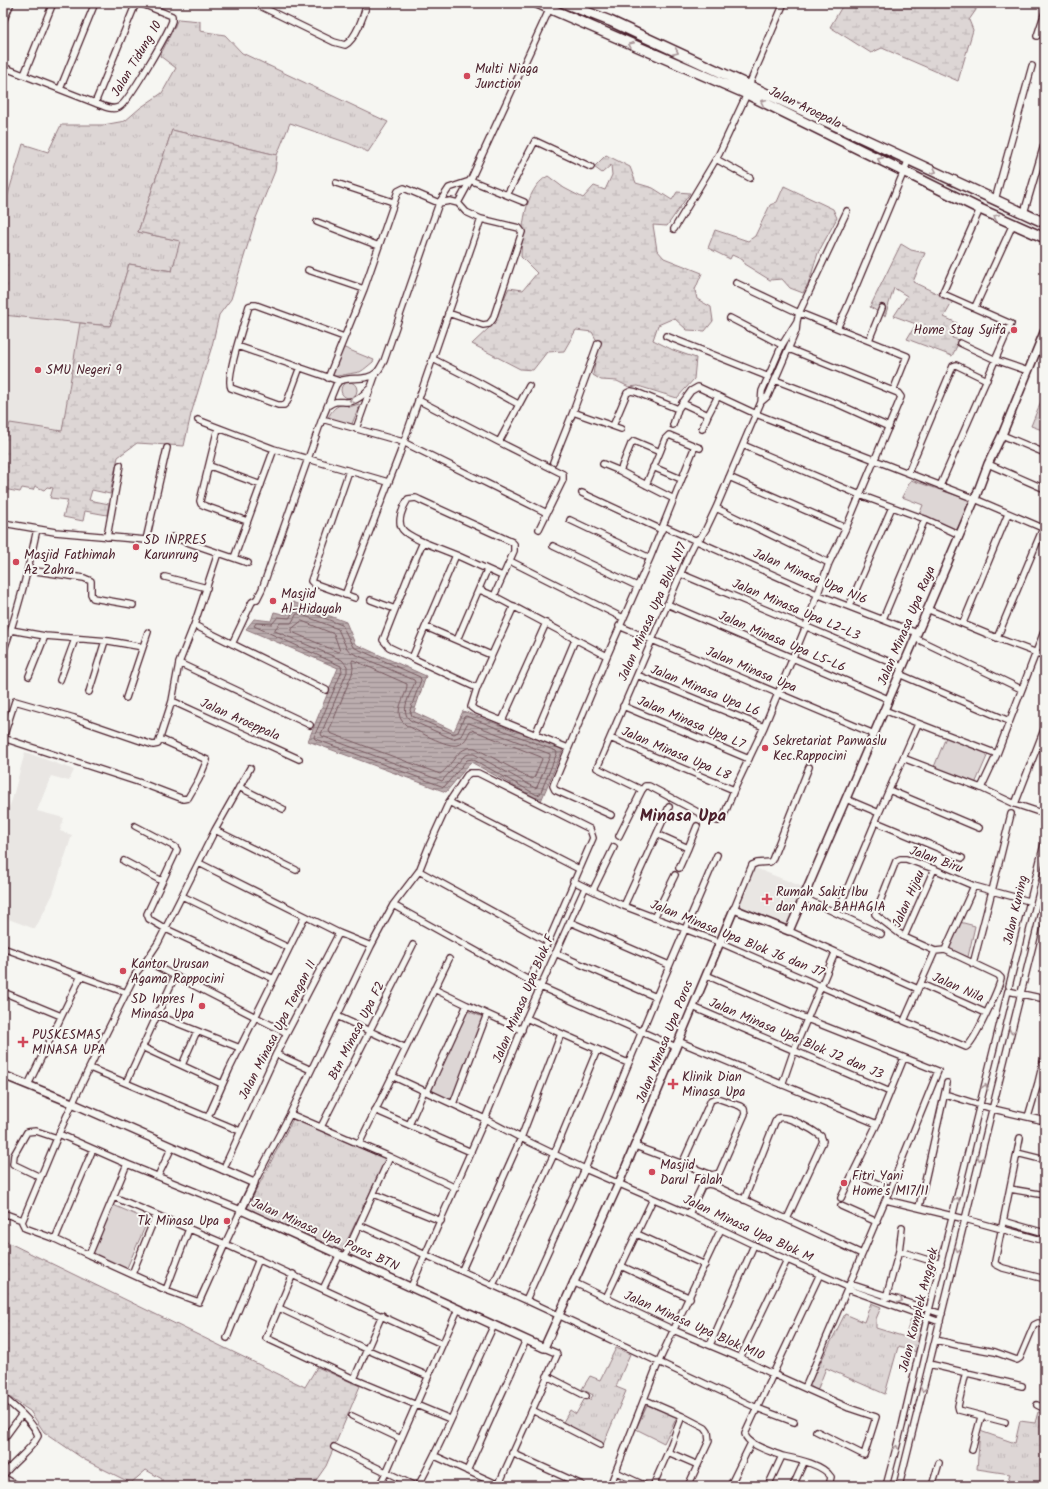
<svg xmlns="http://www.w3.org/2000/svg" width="1048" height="1489" font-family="Kalam,sans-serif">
<defs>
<pattern id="grass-tufts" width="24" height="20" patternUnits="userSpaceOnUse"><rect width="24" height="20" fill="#ddd6d5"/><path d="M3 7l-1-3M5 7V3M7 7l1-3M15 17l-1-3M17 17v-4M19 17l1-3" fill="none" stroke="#bfb7b7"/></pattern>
<pattern id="wetland-marsh" width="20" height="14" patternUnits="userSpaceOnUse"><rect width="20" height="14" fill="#ddd6d5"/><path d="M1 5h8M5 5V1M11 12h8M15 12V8" fill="none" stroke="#bfb7b7"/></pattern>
<pattern id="water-rules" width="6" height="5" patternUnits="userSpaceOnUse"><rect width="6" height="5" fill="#bbadae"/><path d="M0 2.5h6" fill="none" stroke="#9a8c8e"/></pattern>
</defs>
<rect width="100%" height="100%" fill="#f6f6f2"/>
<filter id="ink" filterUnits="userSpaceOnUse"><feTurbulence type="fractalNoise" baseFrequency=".025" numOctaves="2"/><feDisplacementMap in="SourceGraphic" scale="8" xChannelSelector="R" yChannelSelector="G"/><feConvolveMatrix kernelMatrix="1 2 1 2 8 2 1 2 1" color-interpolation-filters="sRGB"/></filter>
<g filter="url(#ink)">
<path fill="#e9e6e3" d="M 3,315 L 80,323 L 62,432 L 38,427 L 6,437 L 3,437 Z
M 25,752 L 74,770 L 69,781 L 51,776 L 37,811 L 64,818 L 60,831 L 72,835 L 53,894 L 35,929 L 3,917 L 3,822 L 12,800 Z
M 750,866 L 803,887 L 783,933 L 731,910 Z"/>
<path fill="url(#grass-tufts)" stroke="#947a80" d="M 178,19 L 200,21 L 200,31 L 225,35 L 242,53 L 388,122 L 368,152 L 348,143 L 290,123 L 277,155 L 172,130 L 138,232 L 181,241 L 172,271 L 129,264 L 110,326 L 3,315 L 3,211 L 23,144 L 48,152 L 61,125 L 103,125 L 125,121 L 140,108 L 162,93 L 176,68 L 160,56 Z
M 293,1119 L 386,1159 L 342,1251 L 247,1208 Z
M 871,1303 L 881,1307 L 876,1319 L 876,1328 L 905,1337 L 911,1319 L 923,1321 L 917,1352 L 898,1347 L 885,1394 L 826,1368 L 817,1391 L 809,1385 L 845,1314 L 864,1322 Z
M 616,1348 L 630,1354 L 616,1387 L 626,1391 L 603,1445 L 563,1422 L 570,1410 L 576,1414 L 585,1398 L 590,1400 L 593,1395 L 582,1389 L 590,1376 L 600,1380 Z
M 647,1405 L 677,1417 L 664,1443 L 636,1429 Z
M 1038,1412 L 1045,1414 L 1045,1486 L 1007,1486 L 1010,1474 L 977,1469 L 980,1431 L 1015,1443 L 1020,1421 L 1035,1423 Z"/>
<path fill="url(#wetland-marsh)" stroke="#947a80" d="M 844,3 L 975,3 L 976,10 L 969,20 L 973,30 L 958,81 L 882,48 L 871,53 L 830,27 Z
M 172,130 L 277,155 L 275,171 L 256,218 L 231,299 L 219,315 L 212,346 L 191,414 L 184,446 L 137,443 L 118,457 L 110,494 L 92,490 L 89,500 L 109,504 L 107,515 L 85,511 L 83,521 L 63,517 L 68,500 L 50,498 L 53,488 L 47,487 L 44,490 L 35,486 L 33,490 L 22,488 L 20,492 L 3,489 L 3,437 L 6,437 L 10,423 L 62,431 L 80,323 L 110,326 L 129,264 L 172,271 L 180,241 L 138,232 Z
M 606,155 L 630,167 L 636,183 L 653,188 L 672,200 L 677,192 L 690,193 L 667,226 L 653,225 L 657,250 L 664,258 L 702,273 L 695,290 L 697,299 L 711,307 L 713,321 L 705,331 L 687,330 L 674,318 L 658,325 L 653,340 L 673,350 L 696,358 L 694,379 L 677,398 L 638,386 L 629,387 L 617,381 L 601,380 L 593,375 L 598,343 L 592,332 L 576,330 L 564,351 L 547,352 L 533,370 L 520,369 L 472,344 L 490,327 L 509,288 L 523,290 L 537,273 L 521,257 C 522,232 523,189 548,176 L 564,188 L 583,198 L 594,186 L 605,190 L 612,175 L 611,165 L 602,173 L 594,167 Z
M 784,186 L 833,209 L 837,218 L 818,253 L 809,282 L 803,293 L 790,288 L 782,279 L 770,280 L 744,264 L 743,260 L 732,255 L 730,259 L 708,248 L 715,230 L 748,241 L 755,236 L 770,205 L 777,202 Z
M 901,244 L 911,250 L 925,253 L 913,282 L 953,301 L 944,317 L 957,323 L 952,338 L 960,340 L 952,356 L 907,339 L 916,324 L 894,316 L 907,296 L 894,288 L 885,316 L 870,307 Z
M 1045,391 L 1045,431 L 1031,426 Z
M 3,1240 L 305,1387 L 317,1367 L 360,1386 L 326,1466 L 312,1486 L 162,1486 L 162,1479 L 146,1470 L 131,1483 L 85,1460 L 44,1432 L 30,1411 L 3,1393 Z"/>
<path fill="#ddd6d5" stroke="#947a80" d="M 342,347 L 374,360 L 373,362 C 369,365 365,369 360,372 C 358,372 333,377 331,377 Z
M341 390a8 8 0 1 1 16 0a8 8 0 1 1-16 0Z
M 344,404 L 349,407 L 359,404 L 360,405 L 351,426 L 328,418 C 332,410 335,406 344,404 Z
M 911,480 L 970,500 L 957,530 L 919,515 L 923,505 L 902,497 Z
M 946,737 L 988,754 L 975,784 L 934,767 Z
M 956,921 L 975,926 L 968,957 L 943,947 Z
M 462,1009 L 483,1017 L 452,1101 L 425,1089 Z
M 111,1204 L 148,1220 L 126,1270 L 89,1254 Z"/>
<path fill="url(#water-rules)" stroke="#8e747a" d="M 293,602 L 346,622 L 355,644 L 426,676 L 414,712 L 454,731 L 463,711 L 563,749 L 541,801 L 471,762 L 446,792 L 308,741 L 338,668 L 246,629 L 254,619 L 271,621 L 274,612 L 287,615 Z"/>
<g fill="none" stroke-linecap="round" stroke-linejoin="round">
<path stroke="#77585f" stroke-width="1" d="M 296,607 L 342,625 L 353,647 L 420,677 L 421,680 L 410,710 L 412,716 L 454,734 L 458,732 L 464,717 L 466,716 L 556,751 L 557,753 L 540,794 L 537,795 L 472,759 L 467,760 L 444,787 L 315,739 L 314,737 L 342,671 L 341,666 L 254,626 L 256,623 L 272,624 L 278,617 L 289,618 Z
M 297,614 L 300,614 L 338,629 L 346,647 L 350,652 L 414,680 L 415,682 C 411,693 399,711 410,720 L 453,739 L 461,736 L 467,724 L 469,723 L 550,754 L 550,756 L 537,787 L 535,788 L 474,754 L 469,754 L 464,756 L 442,781 L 322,736 L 321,734 L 347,672 L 347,666 L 342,660 L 275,631 L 275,629 L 280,623 L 291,623 Z
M 302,621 L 334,634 L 340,651 L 338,652 L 292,632 L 292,629 Z
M 353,660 L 407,684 C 407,698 390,712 406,725 C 416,730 447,748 458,745 C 465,743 467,737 470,731 L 472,730 L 541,757 L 542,759 L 534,778 L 532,779 L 475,748 C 457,745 453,766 440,774 L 330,733 L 329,731 L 352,674 L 353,668 L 352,662 Z"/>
<g stroke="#4a1f2b" stroke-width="8">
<path id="minor" d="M 254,3 L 334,42 L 345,45 C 356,39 364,15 367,3
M 3,22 L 11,3
M 1037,36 L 1045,12
M 3,67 L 95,103 C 103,106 112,111 119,107 C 128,103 168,33 172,21 L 172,16 L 140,3
M 24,75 L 53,3
M 749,85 L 784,3
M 60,89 L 95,3
M 95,103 L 136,3
M 716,159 L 750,178
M 470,180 L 524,202
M 470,181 L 550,8
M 336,183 L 393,202
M 507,195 L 535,141 L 591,167
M 995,200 L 1032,66
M 1024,213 L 1044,145
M 317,222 L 379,246
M 674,229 L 719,154 L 747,94
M 308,270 L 364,289
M 736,283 L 797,312 L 907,356 L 893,391
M 975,307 L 1013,224
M 448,313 L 483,325 L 489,324 L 493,319 L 522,232 L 519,228 L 481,219
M 730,318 L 782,345
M 837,328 L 846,310 L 909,159
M 666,336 L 769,377
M 869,340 L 882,308
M 598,343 L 573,412 L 621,429
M 960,343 L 996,360 L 1028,371
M 237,346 L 339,381
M 789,349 L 898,393 L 901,397 L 846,528 L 829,563 L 806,626 L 764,727 L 734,790 L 723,818 L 718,821 L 705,816 L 649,786 L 645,786 L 642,790 L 597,768 L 689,554 L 696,540 L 701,537 L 706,529 L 716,508 L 761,402 L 762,391 L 782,345 L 797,321
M 433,359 L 476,381 L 518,404
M 300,367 L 287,402 L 284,405 L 278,405 L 231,388 C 225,377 245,321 249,306 L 253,305 L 256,305 L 344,337
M 328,378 L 364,289 L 398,191 L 404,188 L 439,203 L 450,201 L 458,203 L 470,181 L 449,188 L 439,203 L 384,361 C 382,364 380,369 377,372 C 367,382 352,376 339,381
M 775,380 L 838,404 L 889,427
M 418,400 L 499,442 L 529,386
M 761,402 L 768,396 L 796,331 L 797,321 L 799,313 L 847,211
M 682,403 L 708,415 L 718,396
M 329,405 C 336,400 340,402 347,402 C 356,402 363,395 369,389
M 322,419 L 403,442 L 547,513
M 198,420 L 274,449 L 388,482
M 673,425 L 678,409
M 613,426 L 627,393 L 631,391 L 636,392 L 678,409 L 691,391 L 698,387 L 756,414 L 975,499 L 1045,529
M 218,428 L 200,501 L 201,504 L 205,506 L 247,521
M 356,429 L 376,373
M 702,429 L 708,415
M 1002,435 L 1045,453
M 499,442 L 563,474 L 563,480 L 539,529
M 743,445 L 860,495 L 925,519 L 883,619
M 695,446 L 700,448
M 553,462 L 573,412
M 603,464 L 620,471
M 988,464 L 1045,489
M 210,466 L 261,485
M 653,467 L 681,479
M 349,471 L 311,581 L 313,583 L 355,598
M 908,473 L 953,366 L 956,365 L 987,380
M 729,477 L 846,528
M 646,485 L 660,452 L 634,441 L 631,444 L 620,471 C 638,481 656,490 674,499
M 940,486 L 1011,324 L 943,294 L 943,292 L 980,209
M 582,493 L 662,530
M 716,508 L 829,563
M 925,519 L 960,535
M 570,520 L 650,558
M 3,523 L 55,532 L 146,540 L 167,448
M 663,526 L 819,595 L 917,633
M 107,537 L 120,465
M 172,537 L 248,563
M 423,542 L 456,555
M 553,546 L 637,586
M 234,558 L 274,449
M 510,561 L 623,618
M 29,570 L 84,578 L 91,581 L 91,594 L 93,598 L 133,605
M 681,574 L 902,667
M 165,577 L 207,588
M 480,590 L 494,596
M 345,595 L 400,453 L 481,219 L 466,212 L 458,203
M 371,600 L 395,609
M 667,604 L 888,699
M 514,606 L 477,688 L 471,707 L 475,710 L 568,748
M 849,606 L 892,507
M 927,609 L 997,638 L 1045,656
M 963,623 L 1008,514
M 194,625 L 326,690
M 619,626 L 874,734
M 426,627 L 491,655
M 11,630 L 45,636 L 109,641 L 143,647
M 915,638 L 1021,689
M 997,638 L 1043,528
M 457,640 L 487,570
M 232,644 L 252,602 L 257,599 L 262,589 L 322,419 L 336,385 L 339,381
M 3,652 C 18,612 28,571 37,529
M 412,658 L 389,647 L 383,640 L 409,574 L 423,542 C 417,539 407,535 403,530 C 396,522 403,507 408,499 L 416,498 L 420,500 L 512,542 L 514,544 L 514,551 L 494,596 L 607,656
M 179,663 L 310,725
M 899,674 L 1009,721
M 637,675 L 764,727
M 29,676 L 45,636
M 60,680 L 75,639
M 477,688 L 412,658 L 456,555 L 502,576
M 89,692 L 105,641
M 126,698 L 148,632
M 172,701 L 299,759
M 623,706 L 749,759
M 884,710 L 997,754
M 502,721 L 546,623
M 918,724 L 903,758 L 981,788 L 1015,804 L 1045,814
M 535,735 L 575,640
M 3,738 L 15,701 L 74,718 L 141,741 L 153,745 L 158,744 L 172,701 L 179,663 L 194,625 L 218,553
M 3,738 L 141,783 L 183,799 L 188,798 L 199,779 L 207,760 L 160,739
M 610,738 L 734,790
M 239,787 L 283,809
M 981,788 L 997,754 L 1045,629
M 889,790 L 979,828
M 1015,804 L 1045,727
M 879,813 L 903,758
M 611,815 L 555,790 L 553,786 L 554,783 L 607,656 L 650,558 L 695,446 L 669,435 L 665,439 L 660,452
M 876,822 L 962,858
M 135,826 L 175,847 L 177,850 L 147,914 L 149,919 L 166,929 L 274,979
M 215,830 L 296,870
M 657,834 L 688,848 L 679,868
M 619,836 L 642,790
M 688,848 L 697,826
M 124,861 L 162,881
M 199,863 L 339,933 L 371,946
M 419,871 L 548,942 L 593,838 L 590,829 L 478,773 L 470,773 L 467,775 L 449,802 L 579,869
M 573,881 L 624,906 L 719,942 L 880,1012 L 899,1019
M 593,890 L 614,847
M 182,896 L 289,948
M 804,898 L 881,934
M 393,905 L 541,987 L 676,1047
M 624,906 L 669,807
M 734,909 L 752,865 L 757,863 L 770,862 L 772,860 L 809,767
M 837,913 L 879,813 L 846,799
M 654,918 L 675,875
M 570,922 L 669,965
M 789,931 L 918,989
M 904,937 L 934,869
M 3,948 L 127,993
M 945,950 L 998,975 L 1001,978 C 999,988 974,1043 966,1047 L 904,1021 L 935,951 Z
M 945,950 L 974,886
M 935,951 L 904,937 L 878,917 L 875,914 L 896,861 L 900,859 L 906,859 L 934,869 L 974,886 L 992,891 L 1011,814
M 555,953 L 656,997
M 146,961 L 287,1033
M 973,964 L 992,891 L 1029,901
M 706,975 L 807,1019 L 938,1071 L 890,1189
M 529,980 L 548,942
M 921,984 L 986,1013
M 1009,986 L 1045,840
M 3,992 L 61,1016
M 467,1005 L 522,1030
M 693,1007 L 890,1092
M 157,1015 L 240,1048
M 337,1016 L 406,1048 L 449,959
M 526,1018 L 628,1063
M 678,1041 L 877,1124
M 142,1047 L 222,1084
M 276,1054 L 311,1070
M 182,1065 L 197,1031
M 90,1068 L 240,1131
M 392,1076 L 485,1119 L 525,1021 L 585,888
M 126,1083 L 175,976
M 1038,1083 L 1045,1054
M 28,1085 L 81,976
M 782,1085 L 794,1050 L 835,953
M 427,1092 L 467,1005 L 434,989
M 945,1094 L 993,1109 L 1045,1121
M 453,1104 L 487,1014
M 375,1110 L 471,1152
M 290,1114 L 390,1157 L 456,1188
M 208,1117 L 229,1070 L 305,916
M 1028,1117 L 1038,1083 L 1045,1084
M 409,1125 L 424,1091
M 321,1127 L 413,945
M 59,1134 L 127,1164 L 89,1255 L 166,1290 L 199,1302 L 225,1244 L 114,1197
M 57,1138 C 81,1082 109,1028 136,973 L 146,961 L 158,943 L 215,830 L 250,768
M 359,1144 L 406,1048
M 635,1146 L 712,1175 L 719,1173 L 745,1114 L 744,1109 L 740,1106 L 717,1098 L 711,1100 L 682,1164
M 1017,1153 L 1020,1138
M 1045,1160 L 1017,1153 L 995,1261 L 995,1264 L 1003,1268 L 1045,1279
M 127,1164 L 241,1210 L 225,1244 L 442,1344
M 223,1170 L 276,1054 L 339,933
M 158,1176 L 172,1147
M 40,1177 L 13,1164 L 14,1155 L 27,1132 L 36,1131 L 57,1138 L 22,1222 L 25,1228 L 55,1239
M 254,1183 L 290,1114 L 371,946 L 393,905 L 419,871 L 429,846 L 449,802
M 1010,1189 L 1045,1195
M 374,1194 L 441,1221
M 841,1198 L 853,1173
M 744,1200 L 775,1122 L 778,1118 C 788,1115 813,1130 821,1136 L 823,1141 L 787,1219
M 886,1200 L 965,1219 L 1045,1241
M 841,1206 L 877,1222
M 919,1207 L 947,1083
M 3,1213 L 22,1220
M 689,1214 L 702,1186 L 708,1184 L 713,1185 L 862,1254
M 1003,1221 L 1045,1233
M 359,1225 L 526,1300 L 757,1408 L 820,1274
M 637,1234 L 705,1265
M 899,1251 L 941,1264
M 89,1255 L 55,1239 L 93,1149
M 344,1258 L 390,1157
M 621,1266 L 690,1298
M 462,1270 L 521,1138 L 561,1034
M 132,1274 L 156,1215
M 293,1274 L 266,1338 L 354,1379 L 450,1419
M 573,1282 L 606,1298 L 653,1199
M 850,1284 L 942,1314
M 493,1285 L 554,1154 L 597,1050
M 411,1287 L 485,1119 L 521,1138 L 585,1169 L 689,1214 L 754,1245 L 846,1286 L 848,1289 L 940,1322
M 323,1289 L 339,1256
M 166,1290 L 189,1229
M 606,1298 L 678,1332 L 740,1358 L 773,1374 L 849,1408 L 876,1417 L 864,1455 L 816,1431
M 886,1298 L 899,1251 L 902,1228
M 526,1300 L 585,1169 L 656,997 L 717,855
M 279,1308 L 368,1350 L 428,1376
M 227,1338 L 259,1259
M 936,1340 L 957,1345 L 995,1352 L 1017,1360 L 1020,1358 L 1034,1325 L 1038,1323 L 1045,1325
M 710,1345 L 754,1245
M 740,1358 L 787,1260
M 929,1364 L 1022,1386
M 966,1372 L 958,1406 L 959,1410 L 1005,1422
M 547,1376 L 586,1396
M 354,1379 L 382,1315
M 805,1388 L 890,1189 L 853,1173 L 877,1124 L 904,1058
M 3,1397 C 13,1406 35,1423 38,1436 C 30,1452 13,1461 3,1476
M 645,1400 L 682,1416 L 705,1428 L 708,1432 L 709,1441 L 688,1486
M 1037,1405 L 1045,1409
M 532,1410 L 600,1445
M 352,1416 L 401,1439
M 3,1440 L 22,1414
M 334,1447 L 415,1486
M 972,1450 L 981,1417
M 668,1452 L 682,1416
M 512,1453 L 582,1485
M 435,1456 L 501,1486
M 782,1456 C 772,1452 747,1445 745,1434 L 757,1408 L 794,1422
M 467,1471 L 526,1340
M 616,1472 L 646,1486
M 3,1477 L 18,1486
M 379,1486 L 386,1473 L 458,1309
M 418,1486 C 447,1434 468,1379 494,1325
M 498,1486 L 557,1355 L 556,1353 L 544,1348
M 610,1486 L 659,1361 L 721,1229
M 653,1486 L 668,1452 L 698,1465
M 730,1486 L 751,1443
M 768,1486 L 782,1456 C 796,1459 823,1464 831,1477 L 829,1486
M 793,1486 L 804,1462
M 886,1486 L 902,1426 L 929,1310 L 1008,991 L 1045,999
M 899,1486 L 1045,896
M 932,1486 L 939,1463"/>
</g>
<g stroke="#4a1f2b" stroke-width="10">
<path id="tertiary" d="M 3,1075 L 72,1103 L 254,1183 L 241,1210 L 544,1348 L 619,1183 L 734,909 L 789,931 L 975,499 L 988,464 L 1002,435 L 1045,330"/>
</g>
<g stroke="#4a1f2b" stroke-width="12">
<path id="primary" d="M 537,3 L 747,94 L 980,209 L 1045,238
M 564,3 L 610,21 L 1045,223"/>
</g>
<use href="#minor" stroke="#f6f6f2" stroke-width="5.5"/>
<use href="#tertiary" stroke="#f6f6f2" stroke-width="7"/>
<use href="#primary" stroke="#f6f6f2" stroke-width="9"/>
</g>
<defs><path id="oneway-chevron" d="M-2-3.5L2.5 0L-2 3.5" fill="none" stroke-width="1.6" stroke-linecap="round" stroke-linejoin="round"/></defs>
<g stroke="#a99598">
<use href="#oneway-chevron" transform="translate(631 45) rotate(-156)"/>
<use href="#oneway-chevron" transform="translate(676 52) rotate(24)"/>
<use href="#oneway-chevron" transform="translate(763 102) rotate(-154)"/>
<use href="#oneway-chevron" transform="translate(880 160) rotate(-154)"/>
<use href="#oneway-chevron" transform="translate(934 171) rotate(25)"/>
<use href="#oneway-chevron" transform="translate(996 217) rotate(-155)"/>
<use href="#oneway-chevron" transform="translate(352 400) rotate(166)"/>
<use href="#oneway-chevron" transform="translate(1012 1031) rotate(103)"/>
<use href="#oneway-chevron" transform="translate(985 1087) rotate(-76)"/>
<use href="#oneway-chevron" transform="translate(980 1158) rotate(105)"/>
<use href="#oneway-chevron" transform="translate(957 1200) rotate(-76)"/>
<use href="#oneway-chevron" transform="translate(958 1249) rotate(104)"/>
<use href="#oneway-chevron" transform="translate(900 1300) rotate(18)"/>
<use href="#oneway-chevron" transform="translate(923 1389) rotate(104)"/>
<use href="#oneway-chevron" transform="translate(896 1448) rotate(-75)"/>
</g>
</g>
<g fill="#d1495b" stroke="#f6f6f2" stroke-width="1.5">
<circle cx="467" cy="76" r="4"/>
<circle cx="1014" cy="330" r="4"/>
<circle cx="38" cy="370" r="4"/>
<circle cx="136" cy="547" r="4"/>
<circle cx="16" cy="562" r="4"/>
<circle cx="273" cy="601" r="4"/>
<circle cx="765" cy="748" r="4"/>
<path d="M765 893h4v4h4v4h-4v4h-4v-4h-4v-4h4z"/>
<circle cx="123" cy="971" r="4"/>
<circle cx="202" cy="1006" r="4"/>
<path d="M21 1036h4v4h4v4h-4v4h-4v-4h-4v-4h4z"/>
<path d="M671 1078h4v4h4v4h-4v4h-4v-4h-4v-4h4z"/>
<circle cx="652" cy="1172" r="4"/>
<circle cx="844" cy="1183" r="4"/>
<circle cx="227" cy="1221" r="4"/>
</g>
<g text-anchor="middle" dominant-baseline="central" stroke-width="4" stroke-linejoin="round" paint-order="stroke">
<g font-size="13" fill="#4a1f2b" stroke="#f6f6f2">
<text transform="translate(137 59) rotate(-59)">Jalan Tidung 10</text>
<text transform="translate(805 108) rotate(26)">Jalan Aroepala</text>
<text transform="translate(810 577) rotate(23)">Jalan Minasa Upa N16</text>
<text transform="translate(796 610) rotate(23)">Jalan Minasa Upa L2-L3</text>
<text transform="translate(653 612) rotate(-66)">Jalan Minasa Upa Blok N17</text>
<text transform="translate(907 626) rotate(-67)">Jalan Minasa Upa Raya</text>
<text transform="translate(782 642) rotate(23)">Jalan Minasa Upa L5-L6</text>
<text transform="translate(751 670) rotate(23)">Jalan Minasa Upa</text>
<text transform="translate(705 691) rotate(22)">Jalan Minasa Upa L6</text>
<text transform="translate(240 720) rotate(24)">Jalan Aroeppala</text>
<text transform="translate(691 723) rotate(23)">Jalan Minasa Upa L7</text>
<text transform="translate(676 754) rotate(23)">Jalan Minasa Upa L8</text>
<text transform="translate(936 860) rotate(20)">Jalan Biru</text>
<text transform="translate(909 899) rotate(-66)">Jalan Hijau</text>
<text transform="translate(1016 910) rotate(-77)">Jalan Kuning</text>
<text transform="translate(737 939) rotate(22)">Jalan Minasa Upa Blok J6 dan J7</text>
<text transform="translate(958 988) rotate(24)">Jalan Nila</text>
<text transform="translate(524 999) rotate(-67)">Jalan Minasa Upa Blok F</text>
<text transform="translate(278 1030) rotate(-63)">Jalan Minasa Upa Tengan II</text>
<text transform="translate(357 1031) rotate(-63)">Btn Minasa Upa F2</text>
<text transform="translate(796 1039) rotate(23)">Jalan Minasa Upa Blok J2 dan J3</text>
<text transform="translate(665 1042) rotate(-68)">Jalan Minasa Upa Poros</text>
<text transform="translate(748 1229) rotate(25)">Jalan Minasa Upa Blok M</text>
<text transform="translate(325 1235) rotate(24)">Jalan Minasa Upa Poros BTN</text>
<text transform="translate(919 1310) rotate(-76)">Jalan Komplek Anggrek</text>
<text transform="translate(694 1326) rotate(24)">Jalan Minasa Upa Blok M10</text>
</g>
<g font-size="13" fill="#4a1f2b" stroke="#f6f6f2" text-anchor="start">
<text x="475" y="69">Multi Niaga<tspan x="475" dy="15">Junction</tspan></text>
<text x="1006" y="330" text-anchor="end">Home Stay Syifa</text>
<text x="46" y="370">SMU Negeri 9</text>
<text x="144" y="540">SD INPRES<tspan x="144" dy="15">Karunrung</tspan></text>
<text x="24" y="555">Masjid Fathimah<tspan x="24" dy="15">Az Zahra</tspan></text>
<text x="281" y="594">Masjid<tspan x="281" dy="15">Al-Hidayah</tspan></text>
<text x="773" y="741">Sekretariat Panwaslu<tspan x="773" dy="15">Kec.Rappocini</tspan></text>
<text x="776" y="892">Rumah Sakit Ibu<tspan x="776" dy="15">dan Anak BAHAGIA</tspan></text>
<text x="131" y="964">Kantor Urusan<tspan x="131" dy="15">Agama Rappocini</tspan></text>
<text x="194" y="999" text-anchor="end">SD Inpres 1<tspan x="194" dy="15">Minasa Upa</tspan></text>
<text x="32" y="1035">PUSKESMAS<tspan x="32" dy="15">MINASA UPA</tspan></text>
<text x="682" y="1077">Klinik Dian<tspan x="682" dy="15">Minasa Upa</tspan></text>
<text x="660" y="1165">Masjid<tspan x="660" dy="15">Darul Falah</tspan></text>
<text x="852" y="1176">Fitri Yani<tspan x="852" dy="15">Home's M17/11</tspan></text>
<text x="219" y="1221" text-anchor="end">Tk Minasa Upa</text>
</g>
<g font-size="17" font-weight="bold" fill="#4a1f2b" stroke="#f6f6f2">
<text x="683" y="816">Minasa Upa</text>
</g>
</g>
<rect width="1048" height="1489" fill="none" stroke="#f6f6f2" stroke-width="16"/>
<rect x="8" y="8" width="1032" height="1473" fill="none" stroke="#4a1f2b" stroke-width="1.5" filter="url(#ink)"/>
</svg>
